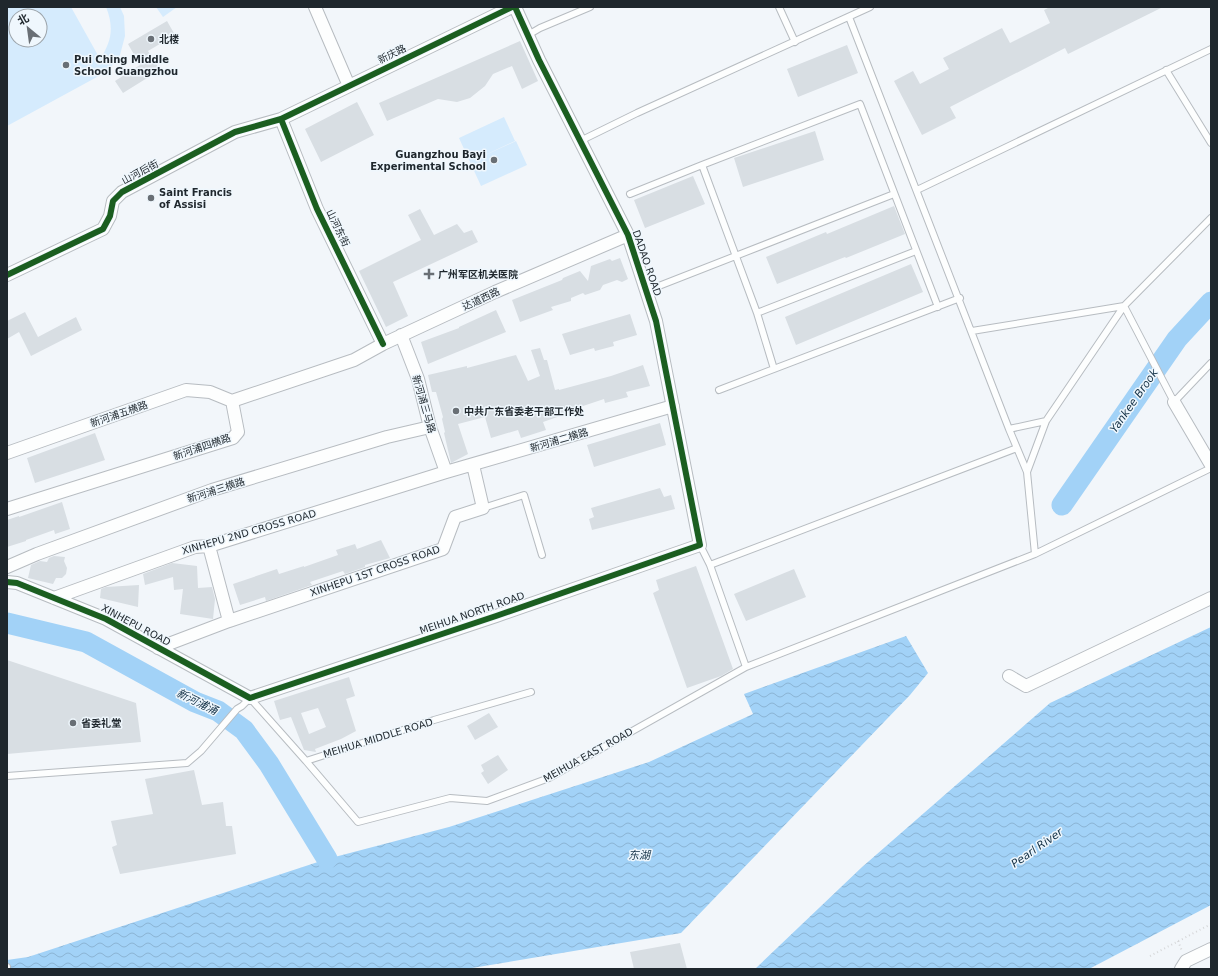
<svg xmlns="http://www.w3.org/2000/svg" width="1218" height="976" font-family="'DejaVu Sans','Noto Sans SC',sans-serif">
<defs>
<pattern id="water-waves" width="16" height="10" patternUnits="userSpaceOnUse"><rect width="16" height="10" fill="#a2d2f7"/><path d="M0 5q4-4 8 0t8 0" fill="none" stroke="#8bb4d4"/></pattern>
</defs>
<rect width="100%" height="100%" fill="#f2f6fa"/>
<path fill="#d5ebfd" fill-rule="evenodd" d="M 7,7 L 71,7 L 100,59 C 112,41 114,27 106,7 L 120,7 L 124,16 L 125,36 L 120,55 L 108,71 L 7,126 ZM 16,16 L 40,16 L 40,40 L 16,40 Z
M 156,7 L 177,7 L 163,17 Z
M 504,117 L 515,141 L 470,162 L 459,138 Z
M 516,141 L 527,165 L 481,186 L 470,162 Z"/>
<path fill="url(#water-waves)" d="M 1211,627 L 1211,905 L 1089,969 L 755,969 L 861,868 L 1050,703 Z
M 906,636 L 928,673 L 910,695 L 681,933 L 466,969 L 7,969 L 7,960 L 28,957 L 327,859 L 449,827 L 649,762 L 753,714 L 744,694 Z"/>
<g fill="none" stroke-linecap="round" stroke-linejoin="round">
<path stroke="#a2d2f7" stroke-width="21" d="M 1062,505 L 1177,339 L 1211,302
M 7,623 L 86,642 L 195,702 L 218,711 L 244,730 L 269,764 L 327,859"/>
</g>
<path fill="#d8dee3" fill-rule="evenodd" d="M 1050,7 L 1163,7 L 1068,54 L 1065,48 L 950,107 L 956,118 L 922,135 L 894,81 L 913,71 L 920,84 L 949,69 L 943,58 L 1002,28 L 1010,43 L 1050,23 L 1044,10 Z
M 167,21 L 175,35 L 148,51 L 160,70 L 123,93 L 115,81 L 140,65 L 128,44 Z
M 520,41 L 538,81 L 522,89 L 512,66 L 493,74 L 485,86 L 470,98 L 457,102 L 438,99 L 387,121 L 379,103 Z
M 847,45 L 858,73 L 798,97 L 787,69 Z
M 357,102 L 374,135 L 321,162 L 305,129 Z
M 815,131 L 824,160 L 743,187 L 734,158 Z
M 693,176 L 705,204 L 645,228 L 634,200 Z
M 894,206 L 905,234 L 846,258 L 845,257 L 777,284 L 766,257 L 826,232 L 827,234 Z
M 420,209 L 434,235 L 457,224 L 464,233 L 472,230 L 478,242 L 393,282 L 408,316 L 386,327 L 359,271 L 421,240 L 408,215 Z
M 620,258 L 628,279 L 622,282 L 617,280 L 603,285 L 600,290 L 585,295 L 583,293 L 571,298 L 571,301 L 551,307 L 553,310 L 520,322 L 512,300 L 562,280 L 563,278 L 580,271 L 588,281 L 591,266 L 610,259 L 612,261 Z
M 911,264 L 923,292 L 796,345 L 785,317 Z
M 496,310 L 506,332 L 428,364 L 421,342 L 459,328 L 459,327 Z
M 25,312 L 38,337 L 76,317 L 82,330 L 31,356 L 19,332 L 7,339 L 7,321 Z
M 630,314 L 637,335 L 613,342 L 614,346 L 595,351 L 594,348 L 570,355 L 562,334 Z
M 540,348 L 544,360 L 547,360 L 555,390 L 559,389 L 559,390 L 611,376 L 643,365 L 650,386 L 626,392 L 628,397 L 605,403 L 604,399 L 565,412 L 566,414 L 543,422 L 546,430 L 521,438 L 518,430 L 491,438 L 485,417 L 458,424 L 468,454 L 451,463 L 444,433 L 445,432 L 442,419 L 443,417 L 436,392 L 432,392 L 428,375 L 467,366 L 467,368 L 516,355 L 528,381 L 540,376 L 531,350 Z
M 660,423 L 666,445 L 594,467 L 587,445 Z
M 95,433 L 105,460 L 35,483 L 27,458 Z
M 660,488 L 664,497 L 671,495 L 675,509 L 592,530 L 589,519 L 594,517 L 591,508 Z
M 62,502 L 70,529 L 55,534 L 54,530 L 26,540 L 26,541 L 7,547 L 7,520 L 19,516 L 19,517 Z
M 381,540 L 390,558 L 365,565 L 365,567 L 345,574 L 343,571 L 310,582 L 312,585 L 266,601 L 265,597 L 240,605 L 233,584 L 277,569 L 279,574 L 304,566 L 304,567 L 338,555 L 336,550 L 355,544 L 357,549 Z
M 54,556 L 65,557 L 64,561 L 67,568 L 66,574 L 62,578 L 56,578 L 53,584 L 28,578 L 31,565 L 40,561 L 47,562 L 49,558 Z
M 172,563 L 197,566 L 198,588 L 212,587 L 215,599 L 213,619 L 180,614 L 183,589 L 174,590 L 173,577 L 145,585 L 143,574 Z
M 696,566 L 733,669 L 721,676 L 687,688 L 653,593 L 659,590 L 656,580 Z
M 794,569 L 806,597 L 746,621 L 734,594 Z
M 139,585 L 138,607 L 100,598 L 101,589 L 106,587 Z
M 7,660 L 136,703 L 141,742 L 7,754 Z
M 349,677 L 355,696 L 346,699 L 356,731 L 341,739 L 315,749 L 316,752 L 304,750 L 291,717 L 280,720 L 274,701 ZM 318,708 L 326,727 L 309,734 L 301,713 Z
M 489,713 L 498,727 L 475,740 L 467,726 Z
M 498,755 L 508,770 L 488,784 L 481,773 L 484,771 L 481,765 Z
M 194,770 L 202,805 L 223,802 L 226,826 L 232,826 L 236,854 L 120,874 L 112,847 L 117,845 L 111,821 L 153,814 L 145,779 Z
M 680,943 L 687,969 L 634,969 L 630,952 Z"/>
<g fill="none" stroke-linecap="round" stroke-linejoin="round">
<g stroke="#b7bcc1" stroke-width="8">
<path id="lane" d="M 779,7 L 795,42
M 849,17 L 1009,429 L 1027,472 L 1035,554
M 528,35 L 540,28 L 590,7
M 1166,70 L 1211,143
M 580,141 L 637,113 L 870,7
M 702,165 L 757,313 L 774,369
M 917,190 L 1211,49
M 630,194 L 702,165 L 860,104 L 938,307
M 646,291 L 894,194
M 757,313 L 916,251
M 972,331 L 1124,306 L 1174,402 L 1211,363
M 719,390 L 960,298
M 1009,429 L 1046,421
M 1027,472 L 1046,421 L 1124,306 L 1211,218
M 483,508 L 524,495 L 542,555
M 700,545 L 710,565 L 1017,448
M 710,565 L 746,667
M 306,761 L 358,822 L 450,798 L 487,801 L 549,778 L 746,667 L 1035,554 L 1211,468
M 7,776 L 187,763 L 201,751 L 237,709 L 242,706 L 250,698 L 306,761 L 434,720 L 531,692
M 7,967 L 7,969"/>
</g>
<g stroke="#b7bcc1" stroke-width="14">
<path id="street" d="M 315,7 L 349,86
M 281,119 L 317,209 L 383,344
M 7,275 L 103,229 L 110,216 L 113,201 L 122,192 L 235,132 L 281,119 L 512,7
M 401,335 L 418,379 L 430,427 L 446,472
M 232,401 L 354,360 L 383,344 L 495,292 L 628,235
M 1174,402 L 1211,465
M 7,453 L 186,390 L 210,392 L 232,401
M 7,509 L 233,438 L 238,432 L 232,401
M 7,567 L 37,554 L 212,490 L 387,437 L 430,427
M 7,582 L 17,583 L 106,619 L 250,698 L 496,616 L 700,545 L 656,321 L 628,235 L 539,60 L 515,7
M 54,598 L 195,547 L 209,546 L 446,472 L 673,406
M 229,621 L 443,549 L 455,517 L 483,508 L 473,465
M 158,648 L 229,621 L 209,546
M 1009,676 L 1026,686 L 1211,598
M 1181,969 L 1186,961 L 1211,949"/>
</g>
<path stroke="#d6d7d9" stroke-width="2" stroke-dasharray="1 3" stroke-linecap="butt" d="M 1178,941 L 1182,951
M 1150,956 L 1211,924"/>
<use href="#lane" stroke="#fdfefe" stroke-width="6"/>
<use href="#street" stroke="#fdfefe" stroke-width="12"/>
<g stroke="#eff7fd" stroke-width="8">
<path id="cycleway" d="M 281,119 L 317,209 L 383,344
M 7,275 L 103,229 L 110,216 L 113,201 L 122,192 L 235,132 L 281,119 L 512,7
M 7,582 L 17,583 L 106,619 L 250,698 L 496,616 L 700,545 L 656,321 L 628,235 L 539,60 L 515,7"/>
</g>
<use href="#cycleway" stroke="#1b5e20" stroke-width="6"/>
</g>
<g fill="#696f75" stroke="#eff7fd" stroke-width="1.5">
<circle cx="151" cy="39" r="4"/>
<circle cx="66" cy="65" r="4"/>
<circle cx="494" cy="160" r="4"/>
<circle cx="151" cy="198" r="4"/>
<path d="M427 268h4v4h4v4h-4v4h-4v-4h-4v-4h4z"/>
<circle cx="456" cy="411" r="4"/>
<circle cx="73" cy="723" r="4"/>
</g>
<g text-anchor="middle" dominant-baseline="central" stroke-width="3" stroke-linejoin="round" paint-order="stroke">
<g font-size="10" font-weight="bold" fill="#1f272d" stroke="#eff7fd" text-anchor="start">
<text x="159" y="39">北楼</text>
<text x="74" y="59">Pui Ching Middle<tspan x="74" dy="12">School Guangzhou</tspan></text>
<text x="486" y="154" text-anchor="end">Guangzhou Bayi<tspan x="486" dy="12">Experimental School</tspan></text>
<text x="159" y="192">Saint Francis<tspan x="159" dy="12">of Assisi</tspan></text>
<text x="438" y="274">广州军区机关医院</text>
<text x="464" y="411">中共广东省委老干部工作处</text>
<text x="81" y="723">省委礼堂</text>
</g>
<g font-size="10" fill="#1f272d" stroke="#eff7fd">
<text transform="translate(392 54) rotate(-26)">新庆路</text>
<text transform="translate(140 172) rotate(-28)">山河后街</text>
<text transform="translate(338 228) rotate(64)">山河东街</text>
<text transform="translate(647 263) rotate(71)">DADAO ROAD</text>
<text transform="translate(481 299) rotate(-25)">达道西路</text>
<text transform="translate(424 404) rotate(74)">新河浦三马路</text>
<text transform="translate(119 414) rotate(-19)">新河浦五横路</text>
<text transform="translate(559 440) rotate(-16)">新河浦二横路</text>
<text transform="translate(202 447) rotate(-19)">新河浦四横路</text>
<text transform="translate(216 490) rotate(-18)">新河浦三横路</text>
<text transform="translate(249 532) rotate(-16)">XINHEPU 2ND CROSS ROAD</text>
<text transform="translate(375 571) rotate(-19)">XINHEPU 1ST CROSS ROAD</text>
<text transform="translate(472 613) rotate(-19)">MEIHUA NORTH ROAD</text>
<text transform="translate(136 625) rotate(28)">XINHEPU ROAD</text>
<text transform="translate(378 738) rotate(-17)">MEIHUA MIDDLE ROAD</text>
<text transform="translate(588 755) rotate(-29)">MEIHUA EAST ROAD</text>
</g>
<g font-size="11" font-style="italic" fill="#133146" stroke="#eff7fd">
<text transform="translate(1134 401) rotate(-55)">Yankee Brook</text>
<text transform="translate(197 702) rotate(26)">新河浦涌</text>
<text transform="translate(1037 848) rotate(-35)">Pearl River</text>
<text x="639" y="855">东湖</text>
</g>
</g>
<rect width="1218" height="976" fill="none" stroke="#1f272d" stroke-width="16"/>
<g transform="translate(28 28) rotate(331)"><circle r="19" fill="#eff7fd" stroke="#9ca4aa"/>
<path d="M0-3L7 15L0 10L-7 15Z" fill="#696f75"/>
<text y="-6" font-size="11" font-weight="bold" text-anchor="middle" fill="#1f272d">北</text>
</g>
</svg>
